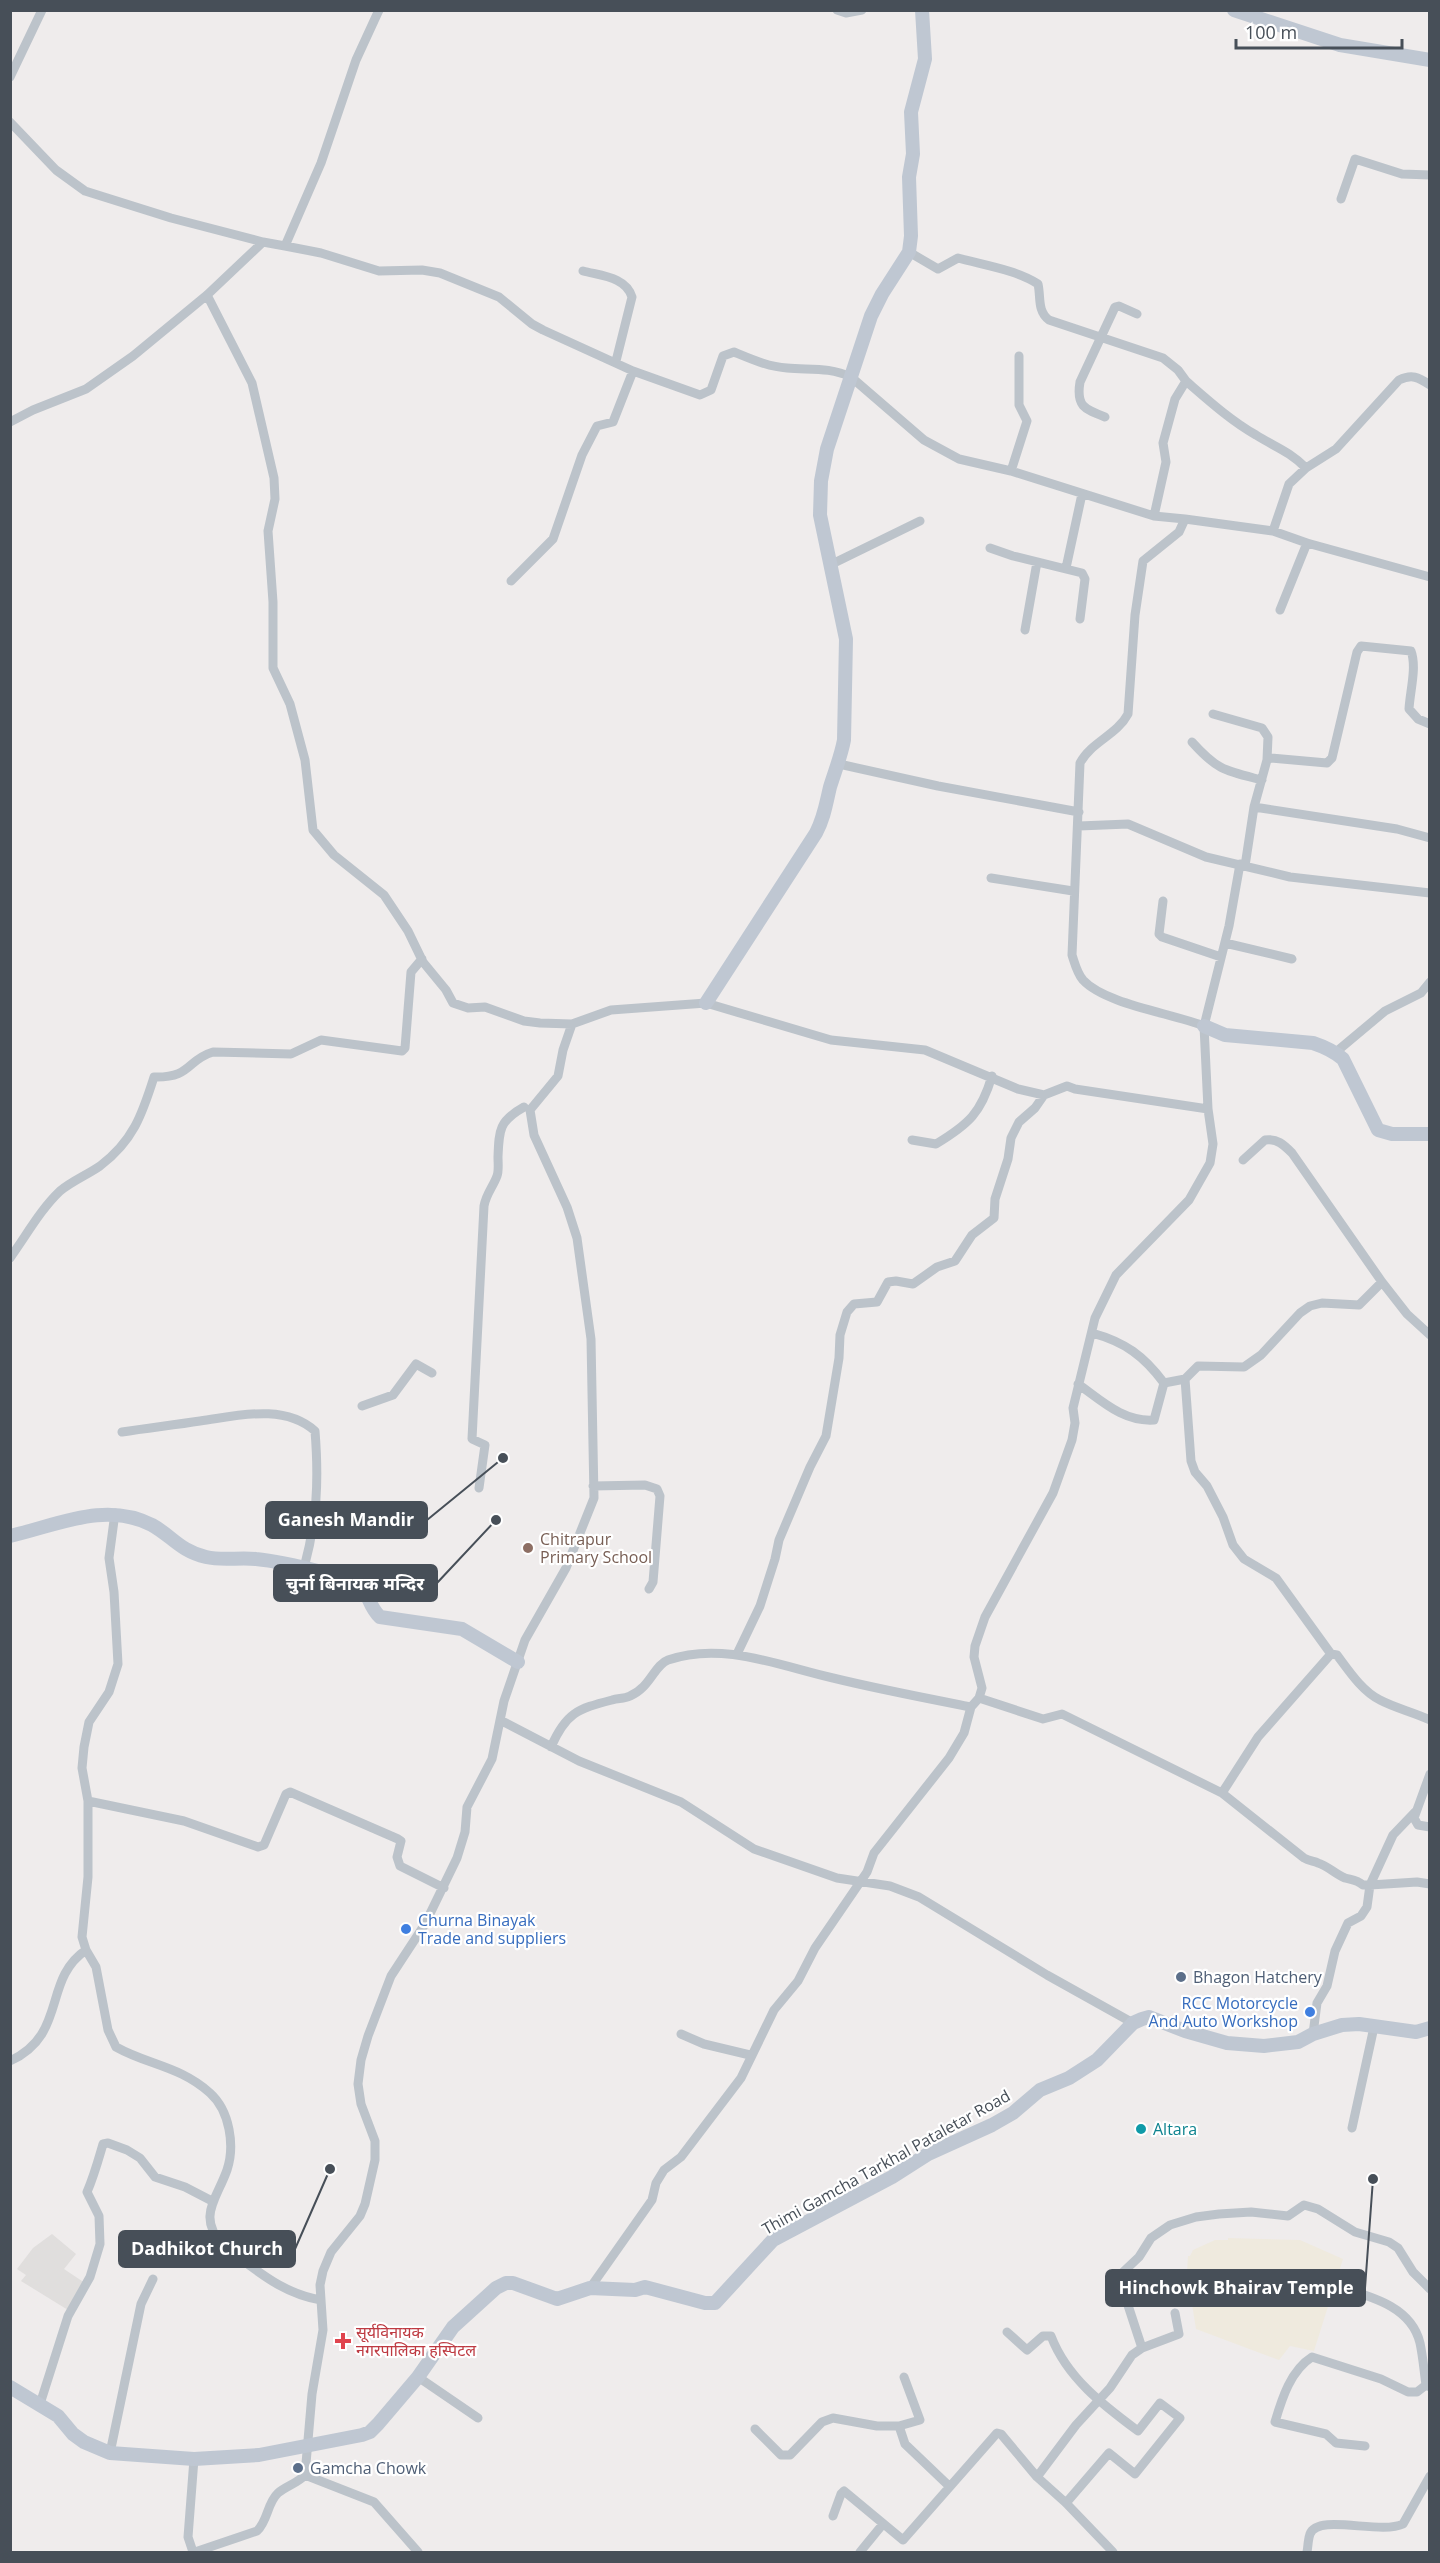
<svg xmlns="http://www.w3.org/2000/svg" width="1440" height="2563" font-family="'Open Sans','Noto Sans Devanagari',sans-serif">
<rect width="100%" height="100%" fill="#efecec"/>
<path fill="#e0dedd" d="M 52,2234 L 76,2254 L 64,2269 L 85,2283 L 68,2310 L 21,2281 L 26,2275 L 17,2269 L 33,2248 Z"/>
<path fill="#efeade" d="M 1228,2238 L 1300,2240 L 1343,2259 L 1314,2351 L 1290,2346 L 1279,2360 L 1196,2329 L 1187,2273 L 1188,2256 L 1190,2256 L 1193,2250 L 1215,2240 L 1228,2240 Z"/>
<g fill="none" stroke-linecap="round" stroke-linejoin="round">
<path stroke="#bcc3ca" stroke-width="9" d="M 837,10 L 846,13 L 862,10
M 10,77 L 42,10
M 10,122 L 56,170 L 85,191 L 171,218 L 263,242
M 1341,199 L 1355,159 L 1402,174 L 1430,175
M 285,246 L 321,253 L 379,271 L 422,270 L 440,273 L 499,297 L 532,324 L 543,330 L 633,371 L 700,395 L 711,390 L 723,356 L 734,352 C 751,359 769,367 787,368 C 810,370 830,367 851,377 L 924,440 L 959,459 L 1011,471 L 1154,516 L 1185,519 L 1179,532 L 1143,561 L 1135,615 L 1128,714 C 1117,735 1091,742 1080,763 L 1072,955 C 1075,964 1077,973 1083,980 C 1105,1004 1171,1013 1204,1026
M 909,252 L 938,269 L 958,258 C 983,265 1017,270 1038,284 C 1041,297 1037,311 1049,320 L 1163,358 L 1178,370 L 1186,381 L 1175,399 L 1163,443 L 1166,462 L 1154,516
M 583,271 C 602,276 626,277 632,297 L 616,361
M 207,295 L 252,383 L 274,478 L 275,499 L 268,531 L 273,602 L 273,668 L 290,704 L 305,760 L 313,830 L 334,855 L 384,895 L 408,931 L 423,962 L 446,990 L 453,1003 L 468,1008 L 485,1007 L 524,1021 L 540,1023 L 572,1024
M 1186,381 C 1208,400 1230,420 1256,435 C 1275,447 1289,451 1306,468
M 1105,417 C 1084,409 1076,406 1080,382 L 1115,307 L 1119,306 L 1137,314
M 10,422 L 33,410 L 86,389 L 133,356 L 207,295 L 263,242 L 285,246 L 321,163 L 356,60 L 379,10
M 1011,471 L 1027,421 L 1019,405 L 1019,356
M 1185,519 L 1273,531 L 1307,543 L 1430,577
M 1273,531 L 1289,484 L 1306,468 L 1336,449 L 1399,380 C 1412,374 1418,377 1430,385
M 990,548 L 1013,556 L 1082,573 L 1085,579 L 1080,619
M 832,564 L 920,521
M 1066,568 L 1082,494
M 511,581 L 553,539 L 582,455 L 597,426 L 613,422 L 633,371
M 1280,610 L 1307,543
M 1025,630 L 1037,562
M 1213,714 L 1262,728 L 1268,737 L 1267,760
M 1192,742 C 1218,771 1226,771 1262,780
M 839,764 L 938,786 L 1079,812
M 1254,807 L 1267,760 L 1271,758 L 1327,763 L 1332,758 L 1357,652 L 1361,646 L 1411,651 C 1417,667 1410,691 1409,709 L 1418,719 L 1430,724
M 1079,826 L 1128,824 L 1206,857 L 1290,877 L 1430,893
M 1245,866 L 1254,807 L 1397,829 L 1430,838
M 991,878 L 1073,891
M 1163,901 L 1159,934 L 1162,937 L 1221,957
M 1225,943 L 1292,959
M 1336,1052 L 1385,1011 L 1421,993 L 1430,982
M 912,1140 L 936,1144 C 969,1124 981,1113 992,1076
M 1243,1160 L 1265,1140 C 1277,1138 1284,1145 1292,1153 L 1382,1282
M 10,1258 C 26,1236 40,1210 60,1191 C 72,1181 87,1175 100,1166 C 133,1141 142,1115 154,1077 C 192,1078 186,1060 213,1052 L 291,1054 L 321,1040 L 402,1051 L 405,1048 L 411,972 L 422,959
M 1185,1379 L 1191,1461 L 1195,1472 L 1207,1486 L 1223,1517 L 1233,1545 L 1244,1559 L 1276,1578 L 1331,1654
M 1164,1383 L 1185,1379 L 1198,1366 L 1244,1367 L 1261,1355 L 1300,1313 L 1310,1306 L 1322,1303 L 1359,1305 L 1382,1282 L 1407,1314 L 1430,1335
M 1078,1384 C 1102,1401 1123,1422 1154,1420 L 1164,1383 C 1144,1356 1125,1342 1092,1333
M 362,1406 L 393,1395 L 416,1364 L 432,1373
M 122,1432 C 148,1428 174,1425 200,1421 C 237,1416 284,1403 315,1431 C 319,1481 317,1520 304,1568
M 593,1486 L 645,1485 L 657,1489 L 660,1496 L 653,1582 L 649,1589
M 479,1488 L 485,1445 L 472,1439 L 484,1206 C 486,1194 493,1187 497,1176 C 499,1171 498,1163 498,1157 C 499,1130 499,1121 524,1107
M 115,1513 L 109,1558 L 114,1592 L 118,1664 L 109,1692 L 89,1722 L 84,1747 L 82,1768 L 88,1801 L 88,1877 L 82,1937 L 86,1950 L 96,1967 L 108,2030 L 116,2047 C 148,2065 180,2066 210,2093 C 230,2111 235,2146 227,2170 C 216,2201 197,2216 223,2246 C 256,2269 280,2293 321,2300
M 737,1654 L 760,1606 L 775,1559 L 779,1540 L 810,1467 L 826,1436 L 839,1358 L 840,1335 L 847,1312 L 854,1304 L 877,1302 L 888,1282 L 896,1281 L 913,1284 L 937,1267 L 955,1261 L 972,1235 L 994,1218 L 995,1199 L 1008,1159 L 1011,1138 L 1019,1122 L 1035,1108 L 1044,1095
M 979,1698 L 1043,1719 L 1062,1714 L 1222,1793
M 500,1720 L 579,1761 L 681,1802 L 754,1849 L 837,1878 L 890,1886 L 919,1897 L 1047,1975 L 1133,2023
M 551,1747 C 566,1713 577,1709 612,1700 C 618,1698 624,1699 630,1696 C 651,1687 654,1665 668,1660 C 722,1641 780,1666 833,1678 C 878,1689 925,1698 971,1707
M 1430,1774 L 1414,1818 L 1418,1825 L 1430,1827
M 88,1801 L 184,1821 L 258,1847 L 264,1845 L 286,1794 L 290,1792 L 398,1839 L 401,1841 L 397,1857 L 400,1866 L 444,1888
M 1415,1812 L 1393,1835 L 1370,1885 L 1363,1885 C 1357,1880 1352,1880 1345,1878 C 1335,1874 1328,1866 1318,1863 C 1314,1861 1309,1861 1304,1858 L 1222,1793 L 1258,1737 L 1331,1654 L 1337,1655 C 1349,1671 1362,1691 1380,1700 C 1395,1708 1413,1712 1430,1720
M 681,2034 L 704,2044 L 750,2055
M 1313,2034 L 1317,2003 L 1327,1986 L 1335,1951 L 1348,1923 L 1361,1916 L 1367,1907 L 1370,1885 L 1417,1882 L 1430,1884
M 10,2061 C 68,2034 42,1980 86,1950
M 1352,2128 L 1374,2027
M 1336,2286 C 1368,2296 1411,2305 1420,2343 C 1423,2357 1424,2371 1426,2385 L 1430,2387
M 590,2288 L 652,2200 L 656,2183 L 664,2170 L 681,2157 L 741,2078 L 774,2010 L 798,1981 L 815,1948 L 867,1872 L 874,1853 L 949,1758 L 964,1733 L 971,1707 L 979,1698 L 982,1688 L 974,1657 L 975,1646 L 985,1617 L 1053,1493 L 1072,1440 L 1075,1423 L 1073,1408 L 1095,1318 L 1116,1275 L 1189,1200 L 1210,1163 L 1213,1144 L 1208,1109 L 1204,1026 L 1229,926 L 1240,864
M 1007,2332 L 1027,2350 L 1043,2336 L 1051,2336 C 1067,2378 1103,2405 1138,2431 L 1160,2403 L 1180,2418 L 1135,2474 L 1109,2453 L 1066,2503
M 1142,2348 L 1123,2290 L 1121,2274 L 1139,2257 L 1151,2238 L 1170,2225 L 1196,2217 L 1219,2214 L 1251,2212 L 1288,2216 L 1304,2205 L 1318,2209 L 1355,2232 L 1389,2242 L 1398,2248 L 1413,2272 L 1430,2289
M 418,2377 L 478,2418
M 40,2404 L 68,2316 L 90,2277 L 100,2244 L 99,2216 L 87,2192 C 94,2176 98,2161 103,2144 L 108,2143 L 127,2150 L 140,2158 L 155,2177 L 185,2187 L 212,2201
M 899,2426 L 905,2444 L 949,2486
M 755,2429 L 781,2455 L 790,2455 L 822,2422 L 833,2418 L 877,2426 L 899,2426 L 920,2420 L 904,2377
M 1365,2446 L 1336,2443 L 1326,2434 L 1275,2422 C 1282,2398 1291,2370 1312,2357 L 1381,2379 L 1408,2392 L 1417,2392 L 1426,2385
M 110,2453 L 141,2304 L 153,2279
M 305,2475 L 312,2394 L 323,2330 L 320,2285 L 323,2271 L 331,2252 L 360,2216 L 365,2204 L 375,2160 L 375,2141 L 361,2104 L 358,2084 L 361,2060 L 368,2036 L 391,1976 L 425,1924 L 457,1858 L 465,1832 L 467,1807 L 492,1759 L 504,1701 L 525,1640 L 566,1568 L 594,1498 L 591,1339 L 577,1238 L 567,1207 L 534,1135 L 530,1110 L 558,1076 L 563,1050 L 572,1024 L 611,1010 L 706,1003 L 831,1040 L 925,1050 L 1018,1089 L 1044,1095 L 1067,1086 L 1075,1089 L 1208,1109
M 305,2475 L 374,2502 L 418,2552
M 833,2516 L 841,2494 L 844,2491 L 903,2540 L 997,2433 L 1001,2434 L 1037,2477
M 193,2552 L 188,2537 L 194,2459
M 195,2552 L 257,2531 C 268,2521 267,2503 278,2493 C 286,2486 298,2483 305,2475
M 860,2552 L 883,2524
M 1113,2552 L 1066,2503 L 1037,2477 L 1076,2425 L 1110,2388 L 1132,2355 L 1142,2348 L 1179,2334 L 1175,2313
M 1307,2552 C 1308,2547 1308,2539 1310,2534 C 1318,2513 1380,2535 1403,2524 L 1430,2476"/>
<path stroke="#bfc7d2" stroke-width="14" d="M 1234,10 L 1340,45 L 1430,60
M 706,1003 L 816,833 C 824,818 826,804 830,787 C 835,771 841,756 844,740 L 846,639 L 820,515 L 821,481 L 827,449 L 871,316 L 882,294 L 909,252 L 911,236 L 909,177 L 913,154 L 911,112 L 925,59 L 922,10
M 1204,1026 L 1225,1035 L 1313,1043 C 1325,1047 1334,1051 1343,1059 L 1378,1130 L 1392,1134 L 1430,1134
M 10,1536 C 58,1525 105,1501 152,1525 C 172,1536 180,1551 206,1557 C 223,1561 239,1557 256,1559 C 288,1562 319,1572 350,1579 C 371,1589 366,1604 380,1617 L 462,1629 L 518,1662
M 10,2387 L 58,2416 L 73,2434 L 84,2442 L 110,2453 L 194,2459 L 259,2455 L 362,2435 L 370,2432 L 378,2424 L 418,2377 L 453,2327 L 496,2288 L 506,2283 L 513,2283 L 557,2299 L 590,2288 L 635,2290 L 645,2287 L 705,2303 L 715,2303 L 773,2240 L 892,2177 L 928,2154 L 992,2125 L 1013,2113 L 1040,2090 L 1069,2078 L 1097,2060 L 1133,2023 L 1142,2019 L 1149,2017 L 1185,2031 L 1227,2043 L 1264,2046 L 1298,2042 L 1313,2034 L 1342,2025 L 1359,2024 L 1416,2032 L 1430,2028"/>
</g>
<circle fill="#8d6e63" stroke="#fff" stroke-width="2" cx="528" cy="1548" r="6"/>
<g fill="#3f7fe0" stroke="#fff" stroke-width="2">
<circle cx="406" cy="1929" r="6"/>
<circle cx="1310" cy="2012" r="6"/>
</g>
<g fill="#5c6f8a" stroke="#fff" stroke-width="2">
<circle cx="1181" cy="1977" r="6"/>
<circle cx="298" cy="2468" r="6"/>
</g>
<circle fill="#0f9aa8" stroke="#fff" stroke-width="2" cx="1141" cy="2129" r="6"/>
<path fill="#e0444e" stroke="#fff" stroke-width="2" d="M340 2332h6v6h6v6h-6v6h-6v-6h-6v-6h6z"/>
<g text-anchor="middle" dominant-baseline="central" stroke-width="4.5" stroke-linejoin="round" paint-order="stroke">
<g font-size="16" fill="#785e54" stroke="#fff" text-anchor="start">
<text x="540" y="1539">Chitrapur<tspan x="540" dy="18">Primary School</tspan></text>
</g>
<g font-size="16" fill="#366cbe" stroke="#fff" text-anchor="start">
<text x="418" y="1920">Churna Binayak<tspan x="418" dy="18">Trade and suppliers</tspan></text>
<text x="1298" y="2003" text-anchor="end">RCC Motorcycle<tspan x="1298" dy="18">And Auto Workshop</tspan></text>
</g>
<g font-size="16" fill="#4e5e75" stroke="#fff" text-anchor="start">
<text x="1193" y="1977">Bhagon Hatchery</text>
<text x="310" y="2468">Gamcha Chowk</text>
</g>
<g font-size="16" fill="#0d838f" stroke="#fff" text-anchor="start">
<text x="1153" y="2129">Altara</text>
</g>
<g font-size="16" fill="#474f58" stroke="#fff">
<text transform="translate(886 2162) rotate(-29)">Thimi Gamcha Tarkhal Pataletar Road</text>
</g>
<g font-size="16" fill="#be3a42" stroke="#fff" text-anchor="start">
<text x="356" y="2332">सूर्यविनायक<tspan x="356" dy="18">नगरपालिका हस्पिटल</tspan></text>
</g>
</g>
<path fill="none" stroke="#474f58" stroke-width="2" d="M503 1458L427 1520M496 1520L437 1583M330 2169L295 2249M1373 2179L1365 2288"/>
<g fill="#474f58" stroke="#fff" stroke-width="2">
<circle cx="503" cy="1458" r="6"/>
<circle cx="496" cy="1520" r="6"/>
<circle cx="330" cy="2169" r="6"/>
<circle cx="1373" cy="2179" r="6"/>
</g>
<g fill="#474f58" stroke="#474f58" stroke-width="2">
<rect x="266" y="1502" width="161" height="36" rx="6"/>
<rect x="274" y="1565" width="163" height="36" rx="6"/>
<rect x="119" y="2231" width="176" height="36" rx="6"/>
<rect x="1106" y="2270" width="259" height="36" rx="6"/>
</g>
<g font-size="18" text-anchor="middle" font-weight="bold" fill="#fff">
<text x="346" y="1526">Ganesh Mandir</text>
<text x="355" y="1590">चुर्ना बिनायक मन्दिर</text>
<text x="207" y="2255">Dadhikot Church</text>
<text x="1236" y="2294">Hinchowk Bhairav Temple</text>
</g>
<rect width="1440" height="2563" fill="none" stroke="#474f58" stroke-width="24"/>
<path d="M1236 39v9h166v-9" fill="none" stroke="#474f58" stroke-width="3"/>
<text x="1245" y="39" font-size="18" fill="#474f58" stroke="#ffffff" stroke-width="4.5" paint-order="stroke">100 m</text>
</svg>
